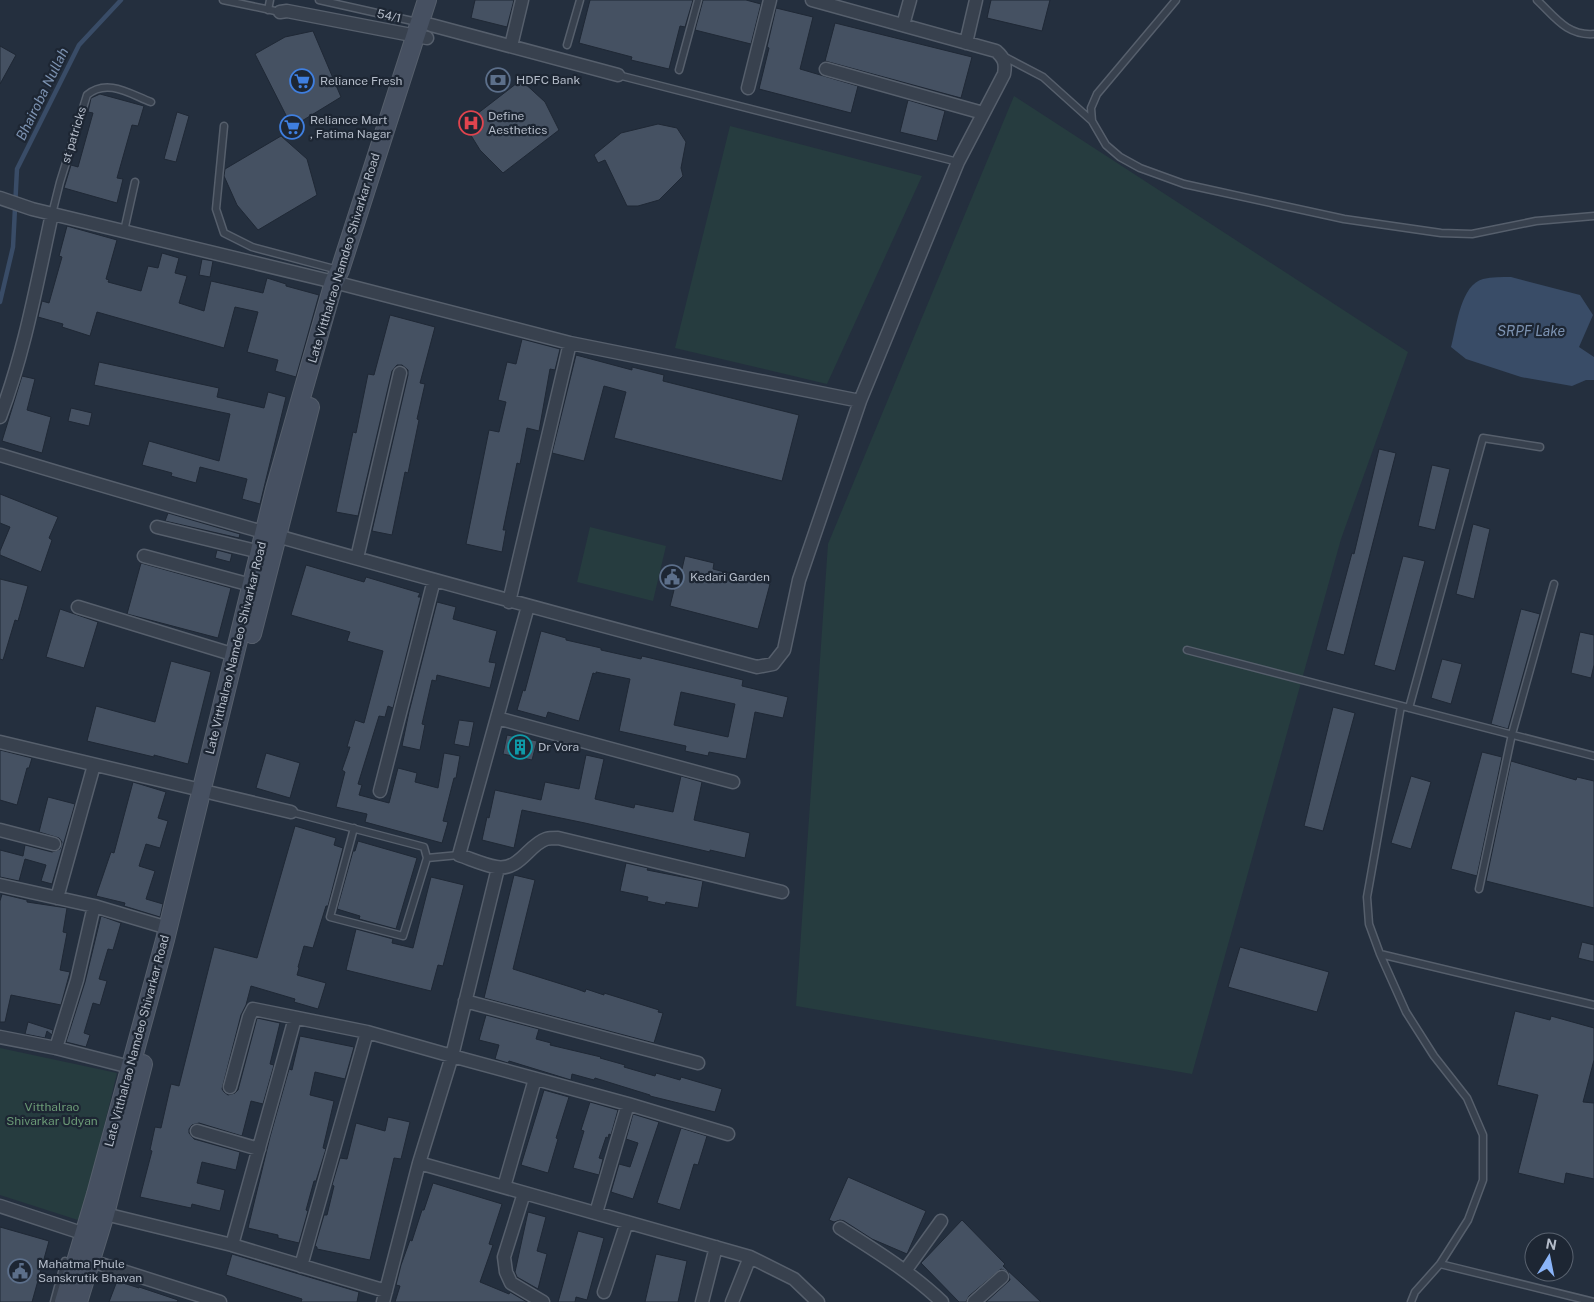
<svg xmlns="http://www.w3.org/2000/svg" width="1594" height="1302" font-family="'Public Sans',sans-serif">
<rect width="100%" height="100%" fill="#242f3e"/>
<path fill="#263c3f" d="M 1014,96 L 1408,352 L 1341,539 L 1192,1074 L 796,1006 L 828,544 Z
M 730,126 L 922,176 L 827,384 L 675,348 Z
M 590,527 L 666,546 L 653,601 L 577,582 Z
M 0,1048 L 117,1073 L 81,1221 L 0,1195 Z"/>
<path fill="#394c67" d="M 1511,277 L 1580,295 L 1593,315 L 1579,347 L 1594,357 L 1594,380 L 1586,380 L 1572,386 L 1521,377 L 1466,359 L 1451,347 L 1452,343 C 1457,324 1461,285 1483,279 C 1492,277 1502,277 1511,277 Z"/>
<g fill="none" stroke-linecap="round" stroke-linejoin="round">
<path stroke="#394c67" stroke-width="4.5" d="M 0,302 L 13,247 L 17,169 L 79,45 L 121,0"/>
</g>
<path fill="#455162" stroke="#1f2835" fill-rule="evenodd" d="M 475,0 L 514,0 L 507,27 L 471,18 Z
M 590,0 L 693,0 L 685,27 L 680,26 L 669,69 L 631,60 L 632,57 L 579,43 Z
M 703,0 L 746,0 L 761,4 L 751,44 L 695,30 Z
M 991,0 L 1050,0 L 1042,31 L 987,18 Z
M 776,8 L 813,17 L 800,69 L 858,86 L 851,113 L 759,89 L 769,48 L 767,47 Z
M 835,23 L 972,57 L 961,98 L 825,61 Z
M 313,31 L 341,97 L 292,127 L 255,54 L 285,37 Z
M 0,46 L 16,55 L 0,84 Z
M 521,80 L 545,102 L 559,130 L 503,173 L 480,150 L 464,124 Z
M 100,94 L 144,106 L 138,126 L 132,125 L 117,178 L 123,179 L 117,203 L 64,188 L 71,165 L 78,167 L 93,113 L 88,112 L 91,98 Z
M 908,100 L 945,111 L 937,141 L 900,132 Z
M 177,112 L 189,116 L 176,162 L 164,159 Z
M 658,124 L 677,128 L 686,142 L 681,168 L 683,176 L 659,200 L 638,206 L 627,206 L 605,160 L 598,163 L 594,155 L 621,133 Z
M 281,136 L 307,159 L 317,195 L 258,230 L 237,205 L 224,176 L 225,169 Z
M 67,226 L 117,240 L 106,279 L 109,280 L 108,282 L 141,291 L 148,266 L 158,268 L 162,253 L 179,258 L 175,273 L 187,276 L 179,303 L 204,311 L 211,281 L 263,293 L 267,278 L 286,284 L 286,286 L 319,295 L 296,377 L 275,371 L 278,360 L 247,352 L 258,312 L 235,307 L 224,348 L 97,312 L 90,336 L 62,327 L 63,324 L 38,317 L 42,301 L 49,303 L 62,257 L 59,256 Z
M 202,259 L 213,261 L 210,277 L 199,275 Z
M 390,315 L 435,327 L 420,383 L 425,384 L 417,419 L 419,420 L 408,473 L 405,472 L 392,535 L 372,531 L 408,375 L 408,370 L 402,365 L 397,365 L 392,371 L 358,516 L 336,512 L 353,432 L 356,433 L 368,374 L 374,375 Z
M 522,339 L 560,349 L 555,370 L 550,369 L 539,431 L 527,428 L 520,464 L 517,463 L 503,530 L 506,530 L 502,552 L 466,544 L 489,430 L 499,432 L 506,402 L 498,400 L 507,362 L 516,364 Z
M 576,355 L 632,370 L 632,367 L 664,375 L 663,381 L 799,415 L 782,481 L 614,438 L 626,392 L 604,386 L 584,461 L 552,453 Z
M 99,362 L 219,388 L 217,397 L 264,408 L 268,392 L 286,397 L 260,504 L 242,499 L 247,479 L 200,467 L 196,483 L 171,476 L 172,473 L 161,470 L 142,465 L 149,441 L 219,461 L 230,414 L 94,385 Z
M 22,376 L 35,379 L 27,410 L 51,417 L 42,453 L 2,441 Z
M 71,408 L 92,413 L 89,426 L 68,421 Z
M 1379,449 L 1396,453 L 1344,655 L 1326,650 L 1352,553 L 1354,554 Z
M 1432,465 L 1450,469 L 1435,530 L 1418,526 Z
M 0,494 L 58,517 L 49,538 L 52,540 L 41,572 L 0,555 L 0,551 L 10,527 L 0,523 Z
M 168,513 L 240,534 L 239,538 L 165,521 Z
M 1473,524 L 1490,529 L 1474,599 L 1456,594 Z
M 217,550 L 232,554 L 230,562 L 215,558 Z
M 685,556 L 714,563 L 713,569 L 770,584 L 758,629 L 670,606 L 674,590 L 665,588 L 668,577 L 676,579 L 678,568 L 682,569 Z
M 1403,556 L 1425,561 L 1395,671 L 1374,665 Z
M 141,563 L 231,588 L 218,638 L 127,614 Z
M 306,565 L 364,582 L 366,577 L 420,593 L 418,597 L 421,597 L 393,708 L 388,706 L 385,717 L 379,716 L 358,784 L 362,785 L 359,795 L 389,803 L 398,768 L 417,773 L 415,782 L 438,788 L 444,753 L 460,756 L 456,778 L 454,778 L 443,821 L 448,822 L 442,843 L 365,822 L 367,814 L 336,807 L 345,772 L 342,770 L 350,747 L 347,747 L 355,720 L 364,723 L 383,651 L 347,641 L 350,632 L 291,615 Z
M 0,579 L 28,586 L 18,621 L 15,620 L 3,660 L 0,659 Z
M 437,602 L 456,607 L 453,619 L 497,631 L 489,662 L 496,663 L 490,688 L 437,675 L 436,681 L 432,680 L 422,724 L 425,725 L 420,750 L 402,746 L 409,712 Z
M 60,609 L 98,622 L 84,668 L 46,657 Z
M 1521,609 L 1540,614 L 1508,729 L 1491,724 Z
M 541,631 L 566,638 L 566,640 L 601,648 L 601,650 L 641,659 L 642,656 L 743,680 L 742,686 L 788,697 L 783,718 L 755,712 L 746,759 L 709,752 L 708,756 L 685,751 L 686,746 L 619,731 L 630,679 L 596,672 L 596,674 L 593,673 L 579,721 L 548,712 L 546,718 L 517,710 L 523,690 L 525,691 ZM 681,692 L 735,704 L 728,737 L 674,725 Z
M 1580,632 L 1594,635 L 1594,665 L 1591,678 L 1571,673 Z
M 1442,659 L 1462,664 L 1451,704 L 1431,698 Z
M 171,661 L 211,672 L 188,764 L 154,755 L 154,757 L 87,741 L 96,706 L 155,722 Z
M 1333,707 L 1355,713 L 1323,831 L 1304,826 Z
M 459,720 L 474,722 L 469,747 L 454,744 Z
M 507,735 L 537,741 L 532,760 L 503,754 Z
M 0,750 L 32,758 L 29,768 L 27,768 L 17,805 L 0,800 Z
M 1482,752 L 1502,757 L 1477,876 L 1451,869 Z
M 266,753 L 300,763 L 290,798 L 256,788 Z
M 586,755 L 604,759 L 595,799 L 634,808 L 635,804 L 673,812 L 681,776 L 702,782 L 694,820 L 750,833 L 745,858 L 710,850 L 710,852 L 585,823 L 522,810 L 514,848 L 482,840 L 487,817 L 489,818 L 495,790 L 541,800 L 545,782 L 579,789 Z
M 1511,761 L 1576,780 L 1577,777 L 1594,781 L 1594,908 L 1486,881 Z
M 1411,776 L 1431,782 L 1411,849 L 1391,843 Z
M 133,782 L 166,792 L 158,818 L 168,821 L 160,848 L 146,844 L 139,866 L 155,871 L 146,899 L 163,904 L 160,917 L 124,906 L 125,903 L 96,896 L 111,852 L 114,853 Z
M 48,797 L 75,804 L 52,884 L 41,881 L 46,865 L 25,859 L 19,881 L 0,877 L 0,850 L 23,856 L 25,845 L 52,852 L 60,849 L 62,842 L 59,838 L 39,832 Z
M 295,826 L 336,838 L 334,845 L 343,848 L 328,906 L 326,906 L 313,948 L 304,946 L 298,967 L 299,968 L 297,975 L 326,983 L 318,1009 L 294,1002 L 295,999 L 251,986 L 246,1005 L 241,1015 L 222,1089 L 224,1092 L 228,1095 L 235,1093 L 238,1090 L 257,1018 L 280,1023 L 270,1064 L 274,1065 L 263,1104 L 251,1101 L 242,1136 L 199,1123 L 192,1125 L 189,1129 L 189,1133 L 194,1139 L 240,1152 L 236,1170 L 202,1162 L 197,1183 L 225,1190 L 220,1211 L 192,1204 L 191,1208 L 140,1197 L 152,1151 L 150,1150 L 155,1127 L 161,1128 L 171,1084 L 179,1086 L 214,947 L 257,958 Z
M 358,841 L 417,858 L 396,929 L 359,919 L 360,916 L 337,909 L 353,851 L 355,851 Z
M 626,863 L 648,868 L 647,870 L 703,881 L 698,908 L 666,902 L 665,905 L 647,901 L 648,897 L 620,891 Z
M 514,875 L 535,880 L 513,969 L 577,989 L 585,992 L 586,989 L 604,995 L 604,993 L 659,1010 L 658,1012 L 663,1013 L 654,1043 L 484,998 Z
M 431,877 L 464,885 L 443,966 L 438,965 L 431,991 L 346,970 L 356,929 L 393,939 L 392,943 L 413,948 Z
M 2,894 L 27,900 L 27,902 L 67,908 L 63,932 L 67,933 L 60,970 L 70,972 L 61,1005 L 11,995 L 5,1022 L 0,1022 L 0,901 Z
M 101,916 L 121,923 L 113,950 L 108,949 L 99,979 L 107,981 L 100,1005 L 93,1003 L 84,1033 L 90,1035 L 86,1047 L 66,1042 L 85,982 Z
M 1582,942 L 1594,945 L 1594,962 L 1578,958 Z
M 1240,947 L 1329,972 L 1317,1012 L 1228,987 Z
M 1515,1011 L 1550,1020 L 1551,1016 L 1594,1028 L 1594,1060 L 1583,1102 L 1594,1103 L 1594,1179 L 1566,1173 L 1564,1184 L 1518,1173 L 1538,1095 L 1497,1085 Z
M 486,1015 L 539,1029 L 536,1039 L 551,1043 L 550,1045 L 601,1057 L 600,1058 L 625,1065 L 624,1067 L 655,1076 L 656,1073 L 680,1080 L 681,1077 L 722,1089 L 715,1112 L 650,1096 L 650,1095 L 595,1078 L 594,1080 L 572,1074 L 571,1080 L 509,1061 L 508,1063 L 495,1059 L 499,1045 L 479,1040 Z
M 28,1022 L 53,1030 L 52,1035 L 47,1031 L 45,1038 L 25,1034 Z
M 300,1036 L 354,1047 L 345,1079 L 315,1072 L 310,1095 L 334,1101 L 323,1148 L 326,1149 L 316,1181 L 314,1181 L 306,1210 L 308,1211 L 299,1243 L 278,1238 L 278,1235 L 248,1228 L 270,1137 L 289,1069 L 292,1070 Z
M 544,1090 L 569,1097 L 556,1138 L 558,1139 L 548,1173 L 521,1165 Z
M 590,1102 L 618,1110 L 611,1135 L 609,1134 L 608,1138 L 606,1137 L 599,1158 L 603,1159 L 599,1175 L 573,1168 L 584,1131 L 581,1130 Z
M 633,1114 L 659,1122 L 633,1199 L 611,1192 L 619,1164 L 630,1167 L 638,1143 L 626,1139 Z
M 388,1117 L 410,1122 L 401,1159 L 394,1158 L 370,1260 L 317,1249 L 317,1247 L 315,1246 L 324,1215 L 327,1215 L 334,1186 L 332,1185 L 340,1158 L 347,1159 L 356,1123 L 385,1131 Z
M 681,1128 L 707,1136 L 698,1165 L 694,1164 L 680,1210 L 657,1203 Z
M 848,1177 L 926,1211 L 907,1254 L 872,1239 L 844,1221 L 840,1220 L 834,1222 L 829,1220 Z
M 433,1183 L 502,1204 L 489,1244 L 493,1245 L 480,1282 L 509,1294 L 510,1292 L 527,1302 L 395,1302 L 400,1286 L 396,1285 L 401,1265 L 410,1240 L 412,1241 L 422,1210 L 424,1210 Z
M 528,1212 L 546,1217 L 537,1251 L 547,1254 L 538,1289 L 517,1277 L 515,1272 Z
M 962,1220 L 1005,1264 L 1003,1266 L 1041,1302 L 986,1302 L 1010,1280 L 1008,1272 L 1001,1269 L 969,1296 L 966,1302 L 959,1302 L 921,1263 Z
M 0,1227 L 49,1241 L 32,1302 L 0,1302 Z
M 578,1231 L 604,1238 L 587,1300 L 576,1297 L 575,1302 L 558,1302 Z
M 232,1254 L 359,1292 L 357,1302 L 301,1302 L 302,1299 L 226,1275 Z
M 656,1254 L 687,1261 L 678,1302 L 645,1302 Z
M 117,1281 L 139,1288 L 139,1287 L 178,1300 L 177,1302 L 109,1302 Z"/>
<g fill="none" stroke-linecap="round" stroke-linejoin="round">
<g stroke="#565f6c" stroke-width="9">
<path id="service" d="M 223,0 L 280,12
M 319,0 L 417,22
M 1176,0 L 1097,94 L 1091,108 L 1092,121 L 1106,145 L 1120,157 L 1140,168 L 1184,184 L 1344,219 L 1441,233 L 1472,234 L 1536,221 L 1594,216
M 1537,0 C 1555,17 1567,36 1594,34
M 268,10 L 270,0
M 567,45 L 580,0
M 1003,56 L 1043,77 L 1092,121
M 679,70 L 698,0
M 618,75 L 958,162
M 224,126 L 216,209 L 224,233 L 252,247 L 338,270
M 52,214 L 60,182 L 87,95 C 107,78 130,94 151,102
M 124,231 L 135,182
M 1187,650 L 1594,756
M 1401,706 L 1367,897 L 1369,924 L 1380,954 L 1406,1012 L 1434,1056 L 1467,1098 L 1483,1135 L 1483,1180 L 1468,1220 L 1440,1264 L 1415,1292 L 1411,1302
M 1409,708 L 1483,438 L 1540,447
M 291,812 L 424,847 L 427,858 L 459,855
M 354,828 L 330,917 L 403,936 L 427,858
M 1479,889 L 1512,734 L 1554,584
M 1380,954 L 1594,1005
M 1440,1264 L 1594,1302
M 54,1302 L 65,1261"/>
</g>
<g stroke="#565f6c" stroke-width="15">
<path id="minor" d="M 812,0 L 996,51 C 1004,58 1006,63 1004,74 L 958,162 L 860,401
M 280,12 L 287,11 L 427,38
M 431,25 L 618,75
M 903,25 L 910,0
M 966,43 L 976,0
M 511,46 L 522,0
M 826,69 L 983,113
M 748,88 L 770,0
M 0,198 L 32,209 L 334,282 L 570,343 L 860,401 L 799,580 L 784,650 L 773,664 L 757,667 C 504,600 251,531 0,455
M 0,417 C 25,351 37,282 52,214
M 157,527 L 260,552
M 144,556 L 251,585
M 357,558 L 400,373
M 509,602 L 570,343
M 528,606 L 459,855 C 471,859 484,865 496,867 C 520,871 528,845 546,839 C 549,838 555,838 558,838 L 782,892
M 78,607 L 235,655
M 497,718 L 733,782
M 0,742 L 201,790
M 380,791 L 434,580
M 212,793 L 291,812
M 0,830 L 54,844
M 0,885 L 94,906 L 168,928
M 57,898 L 94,765
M 465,1001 L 698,1063
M 0,1037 L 56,1048 L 130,1067
M 56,1048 L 77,980 L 94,906
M 230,1087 L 249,1017 L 253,1009 L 367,1032 L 452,1056 L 628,1104 L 728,1134
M 197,1131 L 259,1149
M 419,1163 L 750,1257 L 794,1279 L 818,1302
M 504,1187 L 535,1079
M 524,1193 L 504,1257 L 506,1272 L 511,1283 L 543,1302
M 0,1206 L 91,1236
M 596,1213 L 628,1104
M 105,1214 L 232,1245 L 386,1291
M 840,1228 C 876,1251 912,1273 942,1302
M 232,1245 L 295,1018
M 91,1261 L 220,1302
M 301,1266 L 367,1032
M 905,1271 L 941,1221
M 604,1292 L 627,1222
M 383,1302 L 419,1163 L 452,1056 L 498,868
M 702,1302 L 716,1247
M 732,1302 L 750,1257
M 974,1302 L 1002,1277"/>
</g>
<g stroke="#565f6c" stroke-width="20">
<path id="secondary" d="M 252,634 L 310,407
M 64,1302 L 96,1194 L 165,940 L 275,489 L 334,282 L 340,270 L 427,0
M 78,1302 L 105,1214 L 143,1064"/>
</g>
<use href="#service" stroke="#38414e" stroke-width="6"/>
<use href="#minor" stroke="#38414e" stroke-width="12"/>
<use href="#secondary" stroke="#465061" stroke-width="18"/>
</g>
<defs>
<g id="bank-ring" transform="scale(1.25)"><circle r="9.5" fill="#1d2633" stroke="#5c6f8a" stroke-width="1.5"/><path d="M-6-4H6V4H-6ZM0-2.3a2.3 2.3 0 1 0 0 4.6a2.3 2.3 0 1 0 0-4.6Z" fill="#5c6f8a"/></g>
<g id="supermarket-ring" transform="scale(1.25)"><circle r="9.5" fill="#1d2633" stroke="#3f7fe0" stroke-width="1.5"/><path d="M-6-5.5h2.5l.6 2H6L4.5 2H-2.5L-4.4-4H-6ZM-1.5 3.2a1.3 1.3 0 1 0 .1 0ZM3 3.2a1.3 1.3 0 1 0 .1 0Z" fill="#3f7fe0"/></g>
<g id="hospital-ring" transform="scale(1.25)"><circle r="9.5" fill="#1d2633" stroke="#e0444e" stroke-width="1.5"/><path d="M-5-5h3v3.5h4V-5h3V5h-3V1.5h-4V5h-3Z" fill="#e0444e"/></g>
<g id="civic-ring" transform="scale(1.25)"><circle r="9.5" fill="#1d2633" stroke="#5c6f8a" stroke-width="1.5"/><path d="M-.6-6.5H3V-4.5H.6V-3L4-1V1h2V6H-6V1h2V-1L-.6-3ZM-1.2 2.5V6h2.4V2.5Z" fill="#5c6f8a"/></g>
<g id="building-ring" transform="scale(1.25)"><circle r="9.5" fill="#1d2633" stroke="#0f9aa8" stroke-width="1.5"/><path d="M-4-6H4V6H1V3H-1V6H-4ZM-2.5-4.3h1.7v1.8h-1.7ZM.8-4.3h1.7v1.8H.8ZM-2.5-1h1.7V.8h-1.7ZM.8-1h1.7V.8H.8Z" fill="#0f9aa8"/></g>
</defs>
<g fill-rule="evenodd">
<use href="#bank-ring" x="498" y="80"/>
<use href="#supermarket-ring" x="302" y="81"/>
<use href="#hospital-ring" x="471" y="123"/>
<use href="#supermarket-ring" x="292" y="127"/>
<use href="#civic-ring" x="672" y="577"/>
<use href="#building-ring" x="520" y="747"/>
<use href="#civic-ring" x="20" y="1271"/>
</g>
<g text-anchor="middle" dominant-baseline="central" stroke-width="4.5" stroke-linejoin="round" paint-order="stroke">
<g font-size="12" fill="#b4bcc9" stroke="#1d2633">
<text transform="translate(389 16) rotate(13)">54/1</text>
<text transform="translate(74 135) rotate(-73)">st patricks</text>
<text transform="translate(344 258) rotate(-73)">Late Vitthalrao Namdeo Shivarkar Road</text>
<text transform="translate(236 648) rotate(-76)">Late Vitthalrao Namdeo Shivarkar Road</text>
<text transform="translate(137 1041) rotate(-75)">Late Vitthalrao Namdeo Shivarkar Road</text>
</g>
<g font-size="12" fill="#b4bcc9" stroke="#1d2633" text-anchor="start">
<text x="516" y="80">HDFC Bank</text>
<text x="320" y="81">Reliance Fresh</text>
<text x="488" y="116">Define<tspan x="488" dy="14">Aesthetics</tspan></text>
<text x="310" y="120">Reliance Mart<tspan x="310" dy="14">, Fatima Nagar</tspan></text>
<text x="690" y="577">Kedari Garden</text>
<text x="538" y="747">Dr Vora</text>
<text x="38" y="1264">Mahatma Phule<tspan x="38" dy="14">Sanskrutik Bhavan</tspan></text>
</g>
<g font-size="12" fill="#6b9a76" stroke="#1d2633">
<text x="52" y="1107">Vitthalrao<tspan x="52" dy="14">Shivarkar Udyan</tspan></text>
</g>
<g font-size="14" font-style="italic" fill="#7c92b1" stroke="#1d2633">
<text transform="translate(42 94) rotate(-64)">Bhairoba Nullah</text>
<text x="1531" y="331">SRPF Lake</text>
</g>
</g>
<g transform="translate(1549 1257) rotate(10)"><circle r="24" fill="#1d2633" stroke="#59626f"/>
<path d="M0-4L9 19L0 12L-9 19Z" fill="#8ab4f8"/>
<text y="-8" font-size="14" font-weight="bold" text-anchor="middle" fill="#b4bcc9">N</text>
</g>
</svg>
